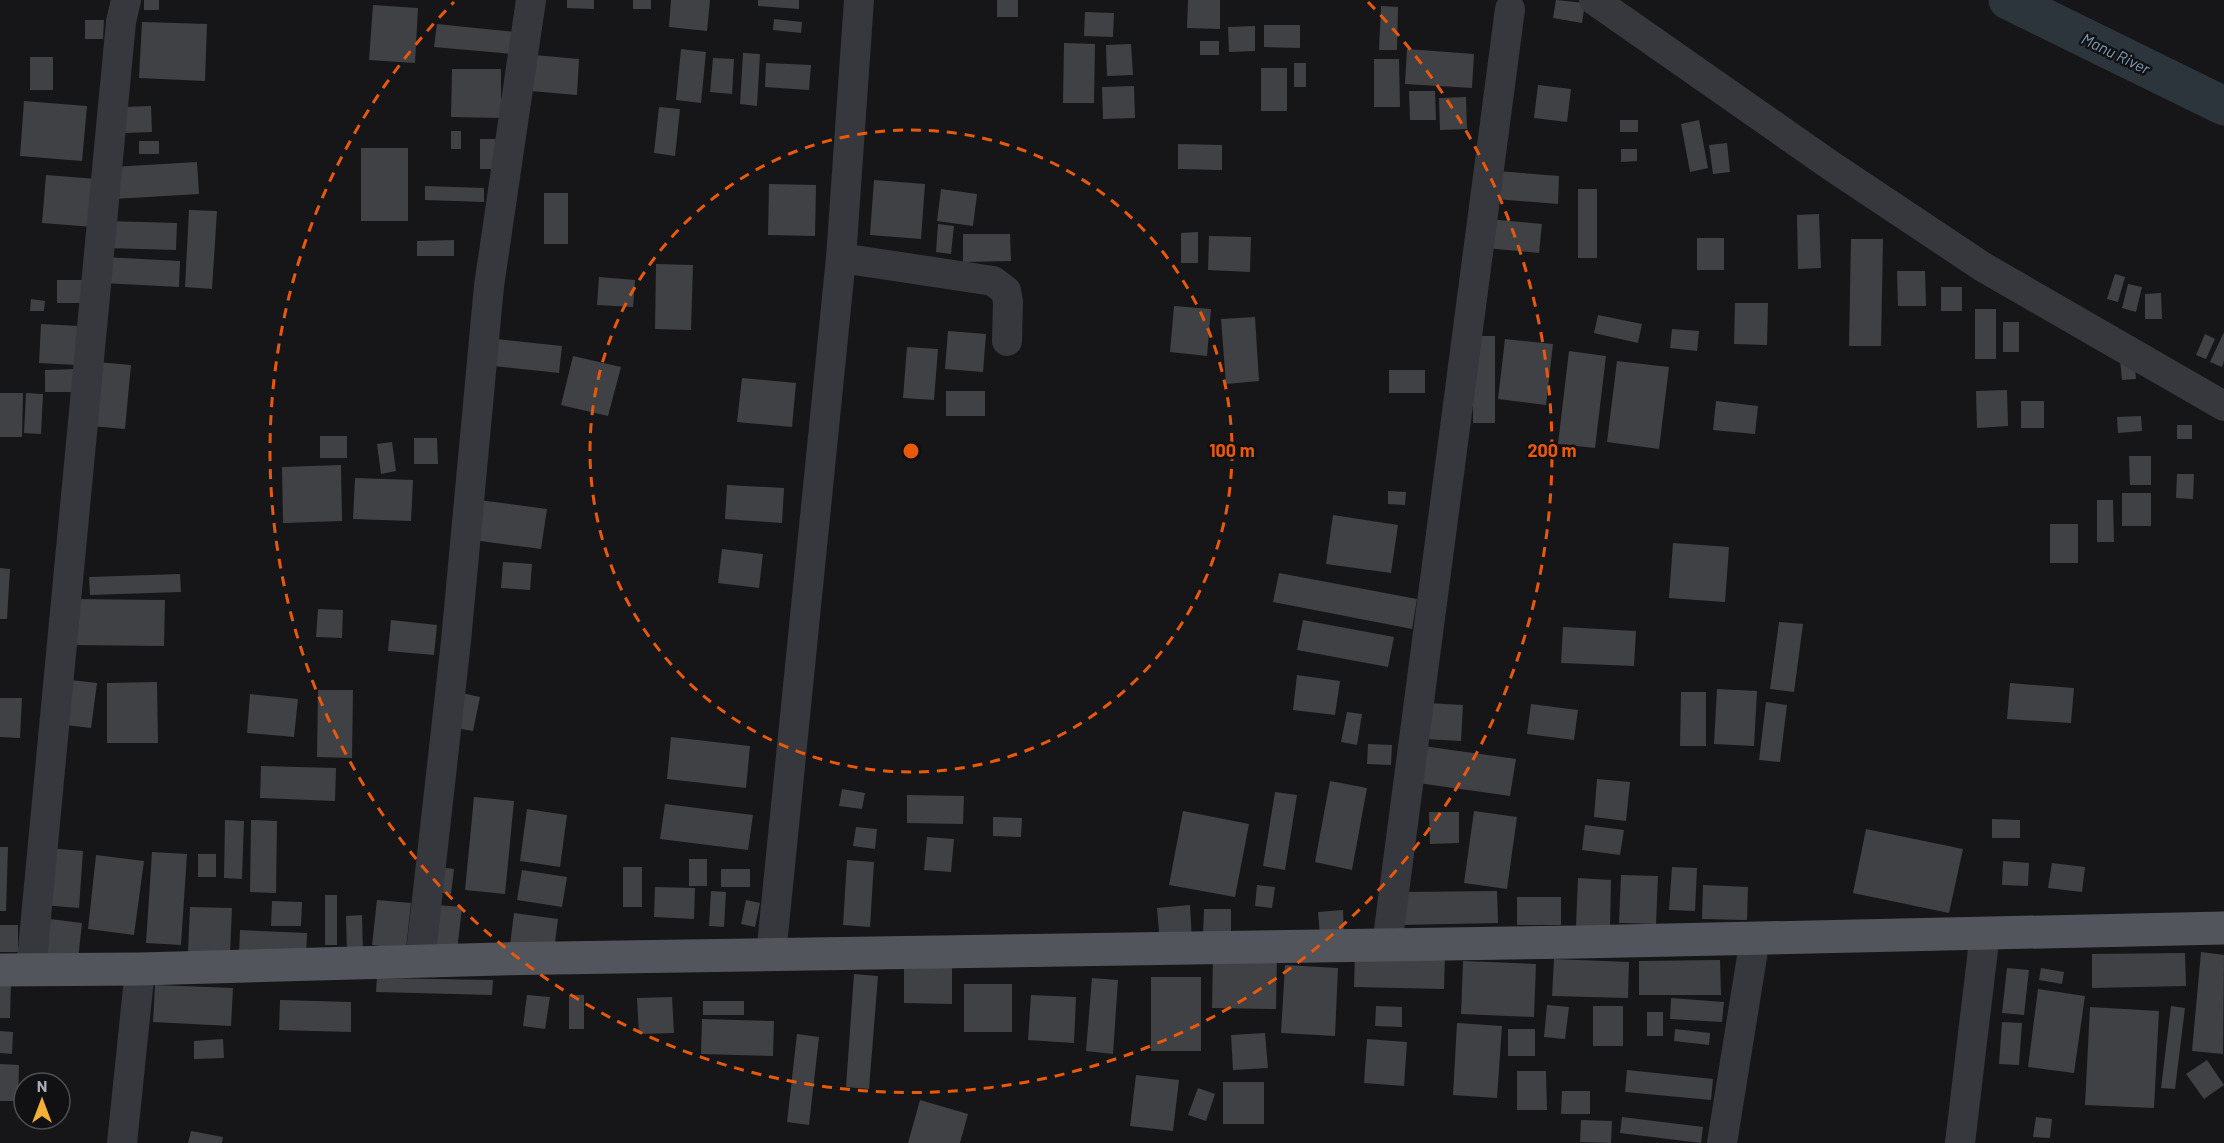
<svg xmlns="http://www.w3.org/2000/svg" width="2224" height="1143" font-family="Barlow,sans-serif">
<rect width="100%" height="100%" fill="#161618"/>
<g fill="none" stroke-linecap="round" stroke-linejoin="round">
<path stroke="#2c353c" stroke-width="39" d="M 2008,0 L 2224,106"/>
</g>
<path fill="#404145" d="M 144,0 L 159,0 L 159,10 L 144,10 Z
M 567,0 L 594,0 L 594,9 L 567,8 Z
M 633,0 L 651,0 L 651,9 L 633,9 Z
M 671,0 L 710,0 L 707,31 L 669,27 Z
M 758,0 L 799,0 L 799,9 L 758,6 Z
M 997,0 L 1018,0 L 1018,17 L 997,17 Z
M 1188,0 L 1220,0 L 1220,29 L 1187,28 Z
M 1556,0 L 1585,3 L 1582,23 L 1553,18 Z
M 373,5 L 418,8 L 415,63 L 369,60 Z
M 1381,6 L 1398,7 L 1397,50 L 1379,50 Z
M 1085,12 L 1114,13 L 1113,37 L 1084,36 Z
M 774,19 L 802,22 L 801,33 L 773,30 Z
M 85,20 L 104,20 L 103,39 L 85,39 Z
M 142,22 L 207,24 L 205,81 L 139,78 Z
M 437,24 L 516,32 L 514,54 L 434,47 Z
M 1264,25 L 1300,25 L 1300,48 L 1264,47 Z
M 1255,26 L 1255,51 L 1229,52 L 1228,27 Z
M 1200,41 L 1219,41 L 1219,55 L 1200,55 Z
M 1064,43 L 1095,44 L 1094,103 L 1063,103 Z
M 1131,44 L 1133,75 L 1107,76 L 1106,45 Z
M 681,49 L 706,52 L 701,103 L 676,100 Z
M 1407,49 L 1474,54 L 1472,88 L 1405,84 Z
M 743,53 L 760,54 L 757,106 L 740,104 Z
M 534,55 L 579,59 L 577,95 L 530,91 Z
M 30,57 L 53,57 L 53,90 L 30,90 Z
M 713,58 L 734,59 L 732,94 L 710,92 Z
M 1374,59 L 1399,59 L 1400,107 L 1374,107 Z
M 766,63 L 811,65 L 809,90 L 765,87 Z
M 1294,63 L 1306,63 L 1306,87 L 1294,87 Z
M 1261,68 L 1287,68 L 1287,111 L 1261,111 Z
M 452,69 L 501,69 L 501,118 L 451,117 Z
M 1538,85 L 1571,89 L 1567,122 L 1534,118 Z
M 1134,86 L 1135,118 L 1103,119 L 1102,87 Z
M 1409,91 L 1435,91 L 1436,120 L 1410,120 Z
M 1466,97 L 1467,129 L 1440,130 L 1439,98 Z
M 24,101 L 87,106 L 82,161 L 20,156 Z
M 151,106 L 152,132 L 125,133 L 124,107 Z
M 659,107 L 680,109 L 675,156 L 654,153 Z
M 1620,120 L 1638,120 L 1638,132 L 1620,132 Z
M 1699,120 L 1708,168 L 1690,172 L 1681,124 Z
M 451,131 L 461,131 L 461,149 L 451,149 Z
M 480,139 L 496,139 L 497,169 L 480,169 Z
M 139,141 L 159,141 L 159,154 L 139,154 Z
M 1727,143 L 1730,172 L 1713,174 L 1709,145 Z
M 1178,144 L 1222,145 L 1222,170 L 1178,169 Z
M 361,148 L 408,148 L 408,221 L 361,221 Z
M 1621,149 L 1637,149 L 1637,161 L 1621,162 Z
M 197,162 L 199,194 L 114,199 L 112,167 Z
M 1497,171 L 1559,176 L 1558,204 L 1495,199 Z
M 46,175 L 97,179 L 93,227 L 42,223 Z
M 874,180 L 925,184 L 921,239 L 870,235 Z
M 769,184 L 816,185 L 815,236 L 768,235 Z
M 425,186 L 484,188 L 484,202 L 425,200 Z
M 941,189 L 977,194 L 973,226 L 937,221 Z
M 1578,189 L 1597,189 L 1597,258 L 1578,258 Z
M 544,193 L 568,193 L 568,244 L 544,244 Z
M 189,210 L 217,211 L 212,289 L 185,287 Z
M 1819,214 L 1821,268 L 1798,269 L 1797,215 Z
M 1488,219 L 1542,224 L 1539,253 L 1486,248 Z
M 107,221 L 177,223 L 176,250 L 106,248 Z
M 938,224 L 954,226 L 951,254 L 936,252 Z
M 1198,232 L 1198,263 L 1181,263 L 1181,233 Z
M 963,234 L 1010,234 L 1011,261 L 963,262 Z
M 1209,236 L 1251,237 L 1250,272 L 1208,270 Z
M 1697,238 L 1724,238 L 1724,270 L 1697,270 Z
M 1851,239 L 1883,239 L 1881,346 L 1849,346 Z
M 454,240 L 454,256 L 417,256 L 417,241 Z
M 104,257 L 180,261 L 179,287 L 103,283 Z
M 656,264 L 693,265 L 691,330 L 655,329 Z
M 1897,271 L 1925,271 L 1926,306 L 1898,306 Z
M 2115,274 L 2125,277 L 2118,302 L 2107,299 Z
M 599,277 L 635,280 L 633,307 L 597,305 Z
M 57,280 L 84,280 L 85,303 L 57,303 Z
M 2128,284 L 2142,287 L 2136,312 L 2122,308 Z
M 1941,287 L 1962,287 L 1962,311 L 1941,311 Z
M 2161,293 L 2162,319 L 2145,319 L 2145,294 Z
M 31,299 L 45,301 L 44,311 L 30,311 Z
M 1735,303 L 1768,303 L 1767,345 L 1734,344 Z
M 1174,306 L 1211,309 L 1207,356 L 1170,352 Z
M 1975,309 L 1996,309 L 1996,359 L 1975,359 Z
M 1598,315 L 1642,324 L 1638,343 L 1594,333 Z
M 1255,317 L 1259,381 L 1226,384 L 1221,319 Z
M 2003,322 L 2019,322 L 2019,352 L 2003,352 Z
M 41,324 L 79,326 L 77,365 L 39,363 Z
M 1672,329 L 1699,331 L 1697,351 L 1670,348 Z
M 948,331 L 986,334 L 983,372 L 945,369 Z
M 2224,332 L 2224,361 L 2222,367 L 2210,362 Z
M 2205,334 L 2215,339 L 2206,359 L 2196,355 Z
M 1473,336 L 1495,336 L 1495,423 L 1473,423 Z
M 497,339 L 562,346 L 559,373 L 494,366 Z
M 1505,339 L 1553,344 L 1546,405 L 1498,399 Z
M 907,347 L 938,349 L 934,400 L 903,398 Z
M 1569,351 L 1606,356 L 1595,448 L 1558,444 Z
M 573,356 L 621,367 L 608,416 L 561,405 Z
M 2134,358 L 2136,379 L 2122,380 L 2120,359 Z
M 1617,361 L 1669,367 L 1659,449 L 1607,442 Z
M 97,362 L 131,365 L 125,429 L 91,426 Z
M 76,369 L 76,392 L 45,392 L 45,370 Z
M 1389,370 L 1425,370 L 1425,393 L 1389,393 Z
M 742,378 L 796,383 L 792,427 L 737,422 Z
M 2007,390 L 2008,426 L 1977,428 L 1976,391 Z
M 946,391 L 985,391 L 985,416 L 946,416 Z
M 0,393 L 23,393 L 22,437 L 0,437 Z
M 26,393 L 43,394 L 41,434 L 24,433 Z
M 1716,401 L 1758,406 L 1755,434 L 1713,430 Z
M 2021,401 L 2044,401 L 2044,428 L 2021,428 Z
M 2141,416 L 2142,431 L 2118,433 L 2117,417 Z
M 2177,425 L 2192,425 L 2192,439 L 2177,439 Z
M 320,436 L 347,436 L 347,458 L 320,458 Z
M 414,438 L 437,438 L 438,464 L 414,464 Z
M 392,442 L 396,471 L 381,474 L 377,444 Z
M 2129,456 L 2151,456 L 2151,485 L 2130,485 Z
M 341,465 L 342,521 L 283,523 L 282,467 Z
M 2177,474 L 2194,474 L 2193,499 L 2176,498 Z
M 355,478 L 413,480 L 411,521 L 353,519 Z
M 727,485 L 784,488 L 782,523 L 725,519 Z
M 1388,491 L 1406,492 L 1405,505 L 1388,504 Z
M 2122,493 L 2151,493 L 2151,526 L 2122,526 Z
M 479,500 L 547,509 L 541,549 L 473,540 Z
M 2097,500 L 2113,500 L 2114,542 L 2097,542 Z
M 1333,515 L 1398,525 L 1391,573 L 1326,564 Z
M 2050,524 L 2078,524 L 2078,563 L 2050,563 Z
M 1673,543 L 1729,547 L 1725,602 L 1669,598 Z
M 722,549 L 763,554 L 759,588 L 718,583 Z
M 503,562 L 532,564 L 530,590 L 501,588 Z
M 0,568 L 10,569 L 7,619 L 0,619 Z
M 1279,573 L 1417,599 L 1412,629 L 1273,602 Z
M 180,574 L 181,592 L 90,595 L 89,577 Z
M 72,599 L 165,600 L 164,646 L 72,645 Z
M 318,609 L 343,610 L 342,638 L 316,637 Z
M 391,620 L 437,625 L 434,655 L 388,651 Z
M 1303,620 L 1394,637 L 1388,667 L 1297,650 Z
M 1779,622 L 1803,624 L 1794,692 L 1770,689 Z
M 1563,627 L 1636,631 L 1634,666 L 1561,663 Z
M 1297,675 L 1340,681 L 1335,715 L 1293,710 Z
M 62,679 L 97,683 L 91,728 L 56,724 Z
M 157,682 L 158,743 L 107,743 L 107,683 Z
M 2010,683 L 2074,688 L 2071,723 L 2007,719 Z
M 1717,689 L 1757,691 L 1754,746 L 1714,744 Z
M 318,690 L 353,690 L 352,758 L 317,757 Z
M 457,692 L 480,697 L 473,731 L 450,727 Z
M 1681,692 L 1706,692 L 1706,746 L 1680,746 Z
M 250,694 L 298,699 L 294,737 L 247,733 Z
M 0,698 L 22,698 L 20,738 L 0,737 Z
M 1766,702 L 1787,705 L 1780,762 L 1759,760 Z
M 1427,703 L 1463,705 L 1461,741 L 1425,739 Z
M 1531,704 L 1578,710 L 1574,740 L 1527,734 Z
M 1347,712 L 1362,714 L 1357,745 L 1341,742 Z
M 671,737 L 750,746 L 746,788 L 667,779 Z
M 1368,744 L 1392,745 L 1391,765 L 1367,764 Z
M 1423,746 L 1516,759 L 1510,796 L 1418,783 Z
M 261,766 L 336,768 L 335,801 L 260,798 Z
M 1597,779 L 1630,782 L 1626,821 L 1594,817 Z
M 1330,781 L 1367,788 L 1352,870 L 1315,862 Z
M 842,789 L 865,793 L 862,809 L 839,806 Z
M 1275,792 L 1297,795 L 1285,870 L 1263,866 Z
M 907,795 L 964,796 L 963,824 L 907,823 Z
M 474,797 L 514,801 L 505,894 L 465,890 Z
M 665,804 L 753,815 L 748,850 L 660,839 Z
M 527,809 L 567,815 L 560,867 L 520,861 Z
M 1183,811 L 1249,824 L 1235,897 L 1169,885 Z
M 1474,811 L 1517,817 L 1507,889 L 1464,883 Z
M 1429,812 L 1459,812 L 1459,843 L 1430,844 Z
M 993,817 L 1022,818 L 1021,837 L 993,836 Z
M 1992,819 L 2020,820 L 2020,838 L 1992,838 Z
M 225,820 L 244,821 L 242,879 L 224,878 Z
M 251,820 L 277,821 L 276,893 L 250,892 Z
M 1585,825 L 1624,830 L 1620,855 L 1582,850 Z
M 856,827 L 877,829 L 875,849 L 853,846 Z
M 1866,829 L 1963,849 L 1949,913 L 1853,893 Z
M 927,837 L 954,839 L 951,872 L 924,870 Z
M 0,847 L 8,847 L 6,911 L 0,911 Z
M 48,848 L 83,851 L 79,908 L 43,905 Z
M 152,852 L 187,854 L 181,945 L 146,943 Z
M 198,854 L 216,854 L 216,877 L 198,877 Z
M 96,855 L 144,861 L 134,935 L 88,929 Z
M 689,859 L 707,859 L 707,886 L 689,886 Z
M 847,860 L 874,862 L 870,927 L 843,925 Z
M 2003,861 L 2029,863 L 2028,886 L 2002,885 Z
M 2052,863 L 2085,867 L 2082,892 L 2048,888 Z
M 432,866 L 454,869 L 451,894 L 428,891 Z
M 623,867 L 642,867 L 642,907 L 623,907 Z
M 1672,867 L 1697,868 L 1695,911 L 1669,910 Z
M 721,869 L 750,869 L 750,887 L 721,887 Z
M 522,870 L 567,877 L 562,907 L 517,900 Z
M 1621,875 L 1658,876 L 1656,924 L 1619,923 Z
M 1578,878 L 1611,880 L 1610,928 L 1576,926 Z
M 1257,885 L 1275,887 L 1272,908 L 1255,906 Z
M 1703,885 L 1748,887 L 1747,920 L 1702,919 Z
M 655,887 L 695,888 L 694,919 L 654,917 Z
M 711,891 L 726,892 L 724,927 L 709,926 Z
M 1497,891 L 1498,923 L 1400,925 L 1399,892 Z
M 325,895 L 337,895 L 337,945 L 325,945 Z
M 1517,897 L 1561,897 L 1561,925 L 1517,925 Z
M 377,900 L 411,903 L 406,949 L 372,945 Z
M 746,900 L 760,903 L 755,927 L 741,924 Z
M 272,901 L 302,902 L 301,926 L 271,926 Z
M 437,905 L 462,907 L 457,951 L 433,949 Z
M 1190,905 L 1192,941 L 1160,943 L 1157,908 Z
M 190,907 L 232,908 L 230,954 L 188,952 Z
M 1204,909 L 1231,909 L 1231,937 L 1203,937 Z
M 1343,910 L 1344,935 L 1320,936 L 1318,912 Z
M 514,913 L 558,919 L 554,950 L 510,945 Z
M 362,915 L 363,954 L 347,954 L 346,916 Z
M 42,918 L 82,923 L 78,960 L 38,956 Z
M 0,925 L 18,925 L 18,952 L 0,952 Z
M 240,930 L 307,933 L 306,957 L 239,954 Z
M 1355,952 L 1445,954 L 1444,989 L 1354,987 Z
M 2201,952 L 2224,955 L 2223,1054 L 2192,1051 Z
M 2185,953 L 2186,986 L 2092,988 L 2092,954 Z
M 1213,954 L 1277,954 L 1276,1009 L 1212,1008 Z
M 1554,959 L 1629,962 L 1628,998 L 1552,996 Z
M 1720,960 L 1721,995 L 1639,995 L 1639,961 Z
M 1463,961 L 1536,964 L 1534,1017 L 1461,1014 Z
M 1285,965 L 1338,968 L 1335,1036 L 1281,1033 Z
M 904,968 L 952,968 L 952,1004 L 904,1003 Z
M 2007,968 L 2029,970 L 2024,1015 L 2002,1013 Z
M 2041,968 L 2064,972 L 2062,984 L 2039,980 Z
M 854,974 L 878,976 L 869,1089 L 846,1087 Z
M 1151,977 L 1201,977 L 1201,1051 L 1151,1051 Z
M 377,978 L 493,980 L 492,995 L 376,992 Z
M 1092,978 L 1118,980 L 1113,1054 L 1086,1051 Z
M 0,981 L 11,981 L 10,1018 L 0,1018 Z
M 964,984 L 1012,984 L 1012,1032 L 964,1032 Z
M 155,985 L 233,988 L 231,1026 L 153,1022 Z
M 2038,989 L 2085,996 L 2074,1073 L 2028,1067 Z
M 527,995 L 550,997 L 545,1029 L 523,1026 Z
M 569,995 L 584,995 L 584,1029 L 569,1029 Z
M 1031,995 L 1076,997 L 1074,1043 L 1028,1040 Z
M 672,997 L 674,1033 L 639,1034 L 637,998 Z
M 1671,998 L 1724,1002 L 1722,1022 L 1670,1019 Z
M 280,1000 L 351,1002 L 351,1032 L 279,1030 Z
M 703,1001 L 744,1001 L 744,1015 L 703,1015 Z
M 1547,1005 L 1569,1007 L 1565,1039 L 1544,1037 Z
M 1376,1006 L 1402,1007 L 1402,1027 L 1375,1026 Z
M 1593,1006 L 1623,1006 L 1623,1046 L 1593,1046 Z
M 2171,1006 L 2185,1008 L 2175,1089 L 2161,1088 Z
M 2090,1007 L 2159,1011 L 2154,1108 L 2085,1105 Z
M 1647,1012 L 1663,1012 L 1663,1036 L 1647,1036 Z
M 702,1019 L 774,1021 L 773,1056 L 701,1054 Z
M 2002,1022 L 2022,1023 L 2019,1065 L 1999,1064 Z
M 1457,1023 L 1502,1026 L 1497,1098 L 1453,1095 Z
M 1508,1029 L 1535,1029 L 1535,1056 L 1508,1056 Z
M 1675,1029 L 1710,1033 L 1709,1045 L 1674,1041 Z
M 0,1031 L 13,1032 L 12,1054 L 0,1053 Z
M 1265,1033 L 1268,1068 L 1233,1070 L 1231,1035 Z
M 797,1034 L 819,1037 L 809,1125 L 787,1122 Z
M 223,1039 L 224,1058 L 194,1059 L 194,1041 Z
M 1367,1039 L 1407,1042 L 1404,1086 L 1364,1083 Z
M 2207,1060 L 2224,1085 L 2204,1099 L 2186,1074 Z
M 0,1064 L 19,1065 L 18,1101 L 0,1101 Z
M 1627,1070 L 1713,1079 L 1711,1100 L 1625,1092 Z
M 1517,1071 L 1546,1071 L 1547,1110 L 1517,1110 Z
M 1136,1075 L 1179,1080 L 1173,1131 L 1130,1126 Z
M 1223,1082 L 1264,1082 L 1264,1124 L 1223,1124 Z
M 1198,1088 L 1215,1094 L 1206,1121 L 1188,1115 Z
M 1562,1091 L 1590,1091 L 1590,1114 L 1561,1114 Z
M 920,1100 L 968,1114 L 960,1143 L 908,1143 Z
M 1622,1117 L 1703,1127 L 1701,1143 L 1620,1133 Z
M 2036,1117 L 2052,1119 L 2050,1138 L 2033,1137 Z
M 1581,1120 L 1612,1121 L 1611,1143 L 1580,1142 Z
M 191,1131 L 223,1137 L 222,1143 L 188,1143 Z"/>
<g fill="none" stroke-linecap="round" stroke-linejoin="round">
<path stroke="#37383d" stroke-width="30" d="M 1594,0 L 1830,165 L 1983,267 L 2224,406
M 841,258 L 993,281 L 1006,291 L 1008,302 L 1007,341
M 1387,945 L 1510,9
M 771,955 L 841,258 L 859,0
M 420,962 L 456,641 L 489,286 L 531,0
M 31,970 L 121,22 L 126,0
M 122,1143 L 140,969
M 1722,1143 L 1755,938
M 1960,1143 L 1985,933"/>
<path stroke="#53555c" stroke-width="33" d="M 0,970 L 140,969 L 500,959 L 1578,942 L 2224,928"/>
</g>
<g fill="none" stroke="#e8590c" stroke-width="3" stroke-dasharray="10 8">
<circle cx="911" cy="451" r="321"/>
<path d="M1368 2A641 641 0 1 1 454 2"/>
</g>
<g text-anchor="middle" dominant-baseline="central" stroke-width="5" stroke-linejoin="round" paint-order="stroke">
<g font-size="16" font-style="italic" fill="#7f9bb3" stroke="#111113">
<text transform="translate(2116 53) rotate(26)">Manu River</text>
</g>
</g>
<circle cx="911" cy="451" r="9" fill="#e8590c" stroke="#111113" stroke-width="3"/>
<g font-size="18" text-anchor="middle" font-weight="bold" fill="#e8590c" stroke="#111113" stroke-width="5" stroke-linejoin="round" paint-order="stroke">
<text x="1232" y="457">100 m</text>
<text x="1552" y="457">200 m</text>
</g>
<g transform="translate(42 1101)"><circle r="28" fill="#111113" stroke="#4d4f55" stroke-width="1.5"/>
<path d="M0-4.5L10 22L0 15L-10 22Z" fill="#f2b134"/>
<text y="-9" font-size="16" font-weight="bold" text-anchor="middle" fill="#a8adb8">N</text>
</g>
</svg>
